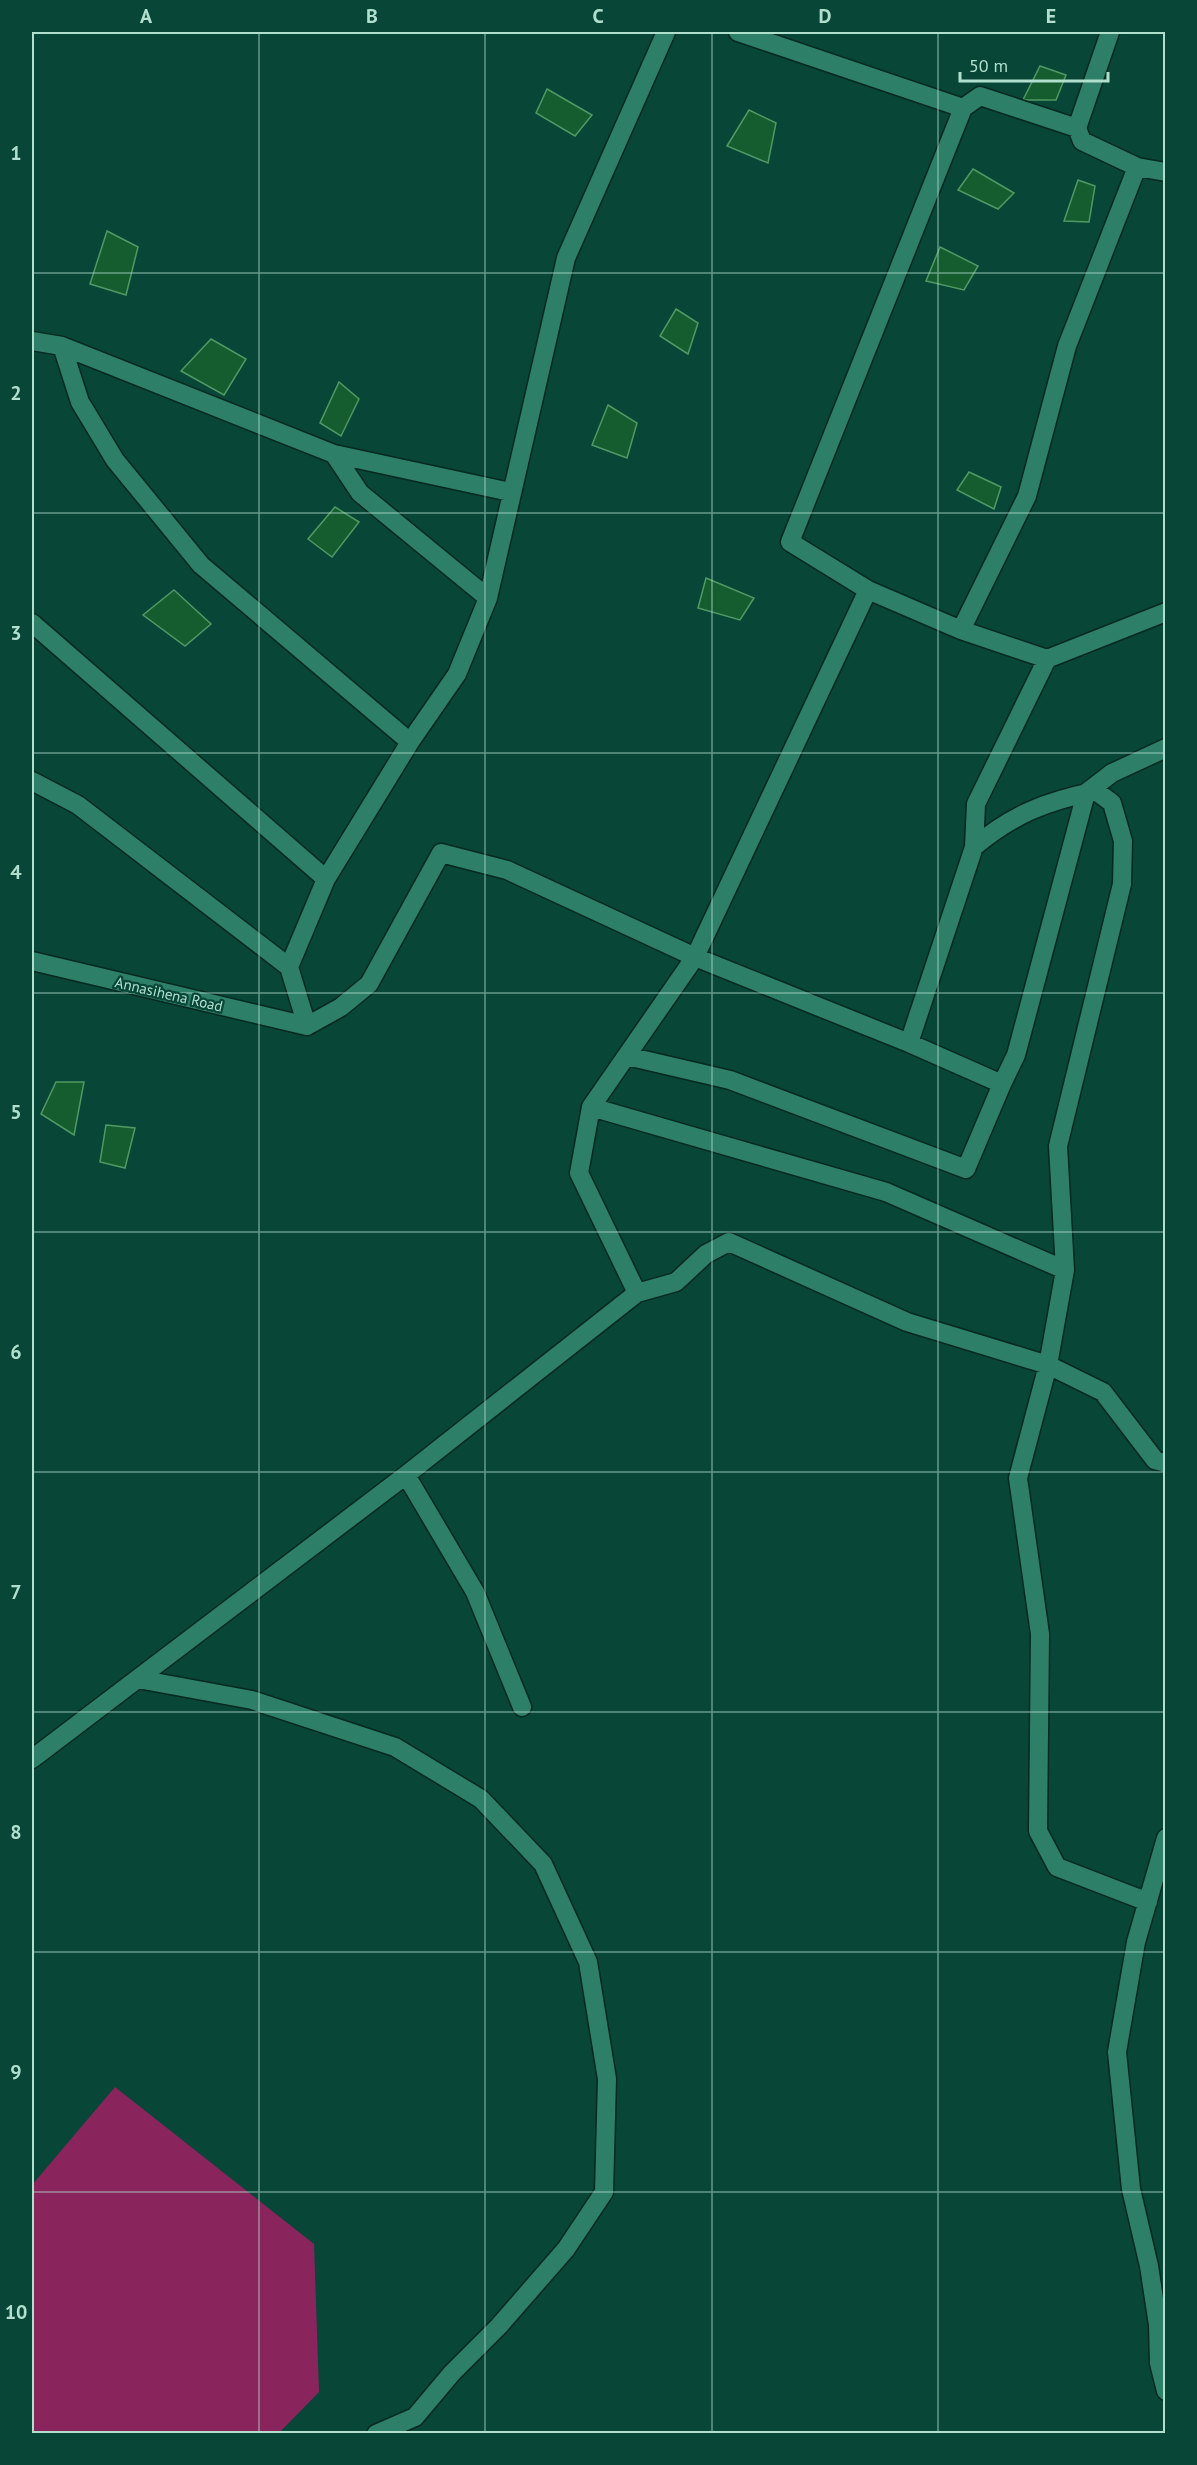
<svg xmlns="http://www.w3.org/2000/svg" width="1197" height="2465" font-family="'PT Sans',sans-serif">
<rect width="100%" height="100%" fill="#084637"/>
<path fill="#8a245d" d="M 115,2087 L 314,2244 L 319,2392 L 279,2433 L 32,2433 L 32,2185 Z"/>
<path fill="#155c2f" stroke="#509964" stroke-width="1.5" d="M 1040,66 L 1066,75 L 1056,100 L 1023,100 Z
M 547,89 L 592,115 L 575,136 L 536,113 Z
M 749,110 L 776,123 L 768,163 L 727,146 Z
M 973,169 L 1014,193 L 998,209 L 958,190 Z
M 1078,180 L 1095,186 L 1089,222 L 1064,221 Z
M 107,231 L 138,247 L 126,295 L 90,284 Z
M 940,247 L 978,266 L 964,290 L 926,281 Z
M 676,309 L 698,323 L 688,354 L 660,336 Z
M 211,339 L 246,359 L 224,395 L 181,371 Z
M 339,382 L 359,399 L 341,436 L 320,423 Z
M 608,405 L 637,423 L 627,458 L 592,445 Z
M 969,472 L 1001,487 L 994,509 L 957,490 Z
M 335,507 L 359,522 L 332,557 L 308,539 Z
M 706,578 L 754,598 L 740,620 L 698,608 Z
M 174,590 L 211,624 L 185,646 L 143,615 Z
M 56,1082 L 84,1082 L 74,1135 L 41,1114 Z
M 106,1125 L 135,1128 L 125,1168 L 100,1162 Z"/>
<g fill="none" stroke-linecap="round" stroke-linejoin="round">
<g stroke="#062920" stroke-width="21">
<path id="street" d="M 738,32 L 963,108 L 790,542 L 868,590 L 961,630 L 1047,659 L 1166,612
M 1110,32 L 1077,128 L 1082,141 L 1137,167 L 1166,172
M 963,108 L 980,96 L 1077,128
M 32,341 L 62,346
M 334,454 L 360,493 L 488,598
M 868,590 L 695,957 L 909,1043 L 974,847 C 1013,814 1047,801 1096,791 L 1112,803 L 1123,841 L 1122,884 L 1058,1146 L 1065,1270 L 1048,1365 L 1018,1478 L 1040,1634 L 1038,1831 L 1057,1867 L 1148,1902
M 32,623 L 326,879 L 289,967 L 307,1026
M 961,630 L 1027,496 L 1067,346 L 1137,167
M 410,742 L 201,565 L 115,460 L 80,402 L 62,346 L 334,454 L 510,492
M 32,781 L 78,805 L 289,967
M 974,847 L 976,804 L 1047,659
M 326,879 L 410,742 L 457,674 L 488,598 L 566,258 L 666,32
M 32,961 L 307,1026
M 307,1026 L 341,1007 L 369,984 L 441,853 L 507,870 L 695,957 L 591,1107 L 579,1173 L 637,1293 L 676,1282 L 706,1254 L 729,1242 L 907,1322 L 1048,1365 L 1103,1392 L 1155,1460 L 1166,1463
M 627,1056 L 730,1080 L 966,1169 L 1002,1084 L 909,1043
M 1002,1084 L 1016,1055 L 1086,793 L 1112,773 L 1166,748
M 591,1107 L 886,1192 L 1065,1270
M 406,1475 L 475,1592 L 522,1707
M 138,1679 L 252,1700 L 395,1747 L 481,1799 L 543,1864 L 588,1962 L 607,2079 L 604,2192 L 566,2249 L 499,2326 L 452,2373 L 415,2417 L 376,2434
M 32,1759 L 406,1475 L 637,1293
M 1166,1838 L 1136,1942 L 1117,2052 L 1131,2189 L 1149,2266 L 1158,2325 L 1159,2363 L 1166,2391"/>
</g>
<use href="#street" stroke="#2d7f67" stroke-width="18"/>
</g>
<path fill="none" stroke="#b0dfce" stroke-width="1.5" stroke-opacity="0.55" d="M 259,32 L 259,2434M 485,32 L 485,2434M 712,32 L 712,2434M 938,32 L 938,2434M 32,273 L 1166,273M 32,513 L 1166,513M 32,753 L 1166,753M 32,993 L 1166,993M 32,1232 L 1166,1232M 32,1472 L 1166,1472M 32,1712 L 1166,1712M 32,1952 L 1166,1952M 32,2192 L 1166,2192"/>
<g text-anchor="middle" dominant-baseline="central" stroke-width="4.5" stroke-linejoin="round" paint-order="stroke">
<g font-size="15" fill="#b0dfce" stroke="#084637">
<text transform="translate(169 994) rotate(13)">Annasihena Road</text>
</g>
</g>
<rect width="1197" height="2465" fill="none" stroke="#084637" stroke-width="66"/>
<path d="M960 72v9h148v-9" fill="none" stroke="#b0dfce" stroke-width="3"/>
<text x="969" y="72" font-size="18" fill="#b0dfce" stroke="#084637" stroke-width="4.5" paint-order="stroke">50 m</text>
<rect x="33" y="33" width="1131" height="2399" fill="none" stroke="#b0dfce" stroke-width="2"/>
<g font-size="20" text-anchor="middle" font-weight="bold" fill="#b0dfce">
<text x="146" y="23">A</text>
<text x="372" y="23">B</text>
<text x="598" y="23">C</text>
<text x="825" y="23">D</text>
<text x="1051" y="23">E</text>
<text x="16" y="160">1</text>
<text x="16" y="400">2</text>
<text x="16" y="640">3</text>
<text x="16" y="879">4</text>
<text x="16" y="1119">5</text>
<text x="16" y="1359">6</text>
<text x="16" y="1599">7</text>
<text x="16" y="1839">8</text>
<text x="16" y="2079">9</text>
<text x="16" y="2319">10</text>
</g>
</svg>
